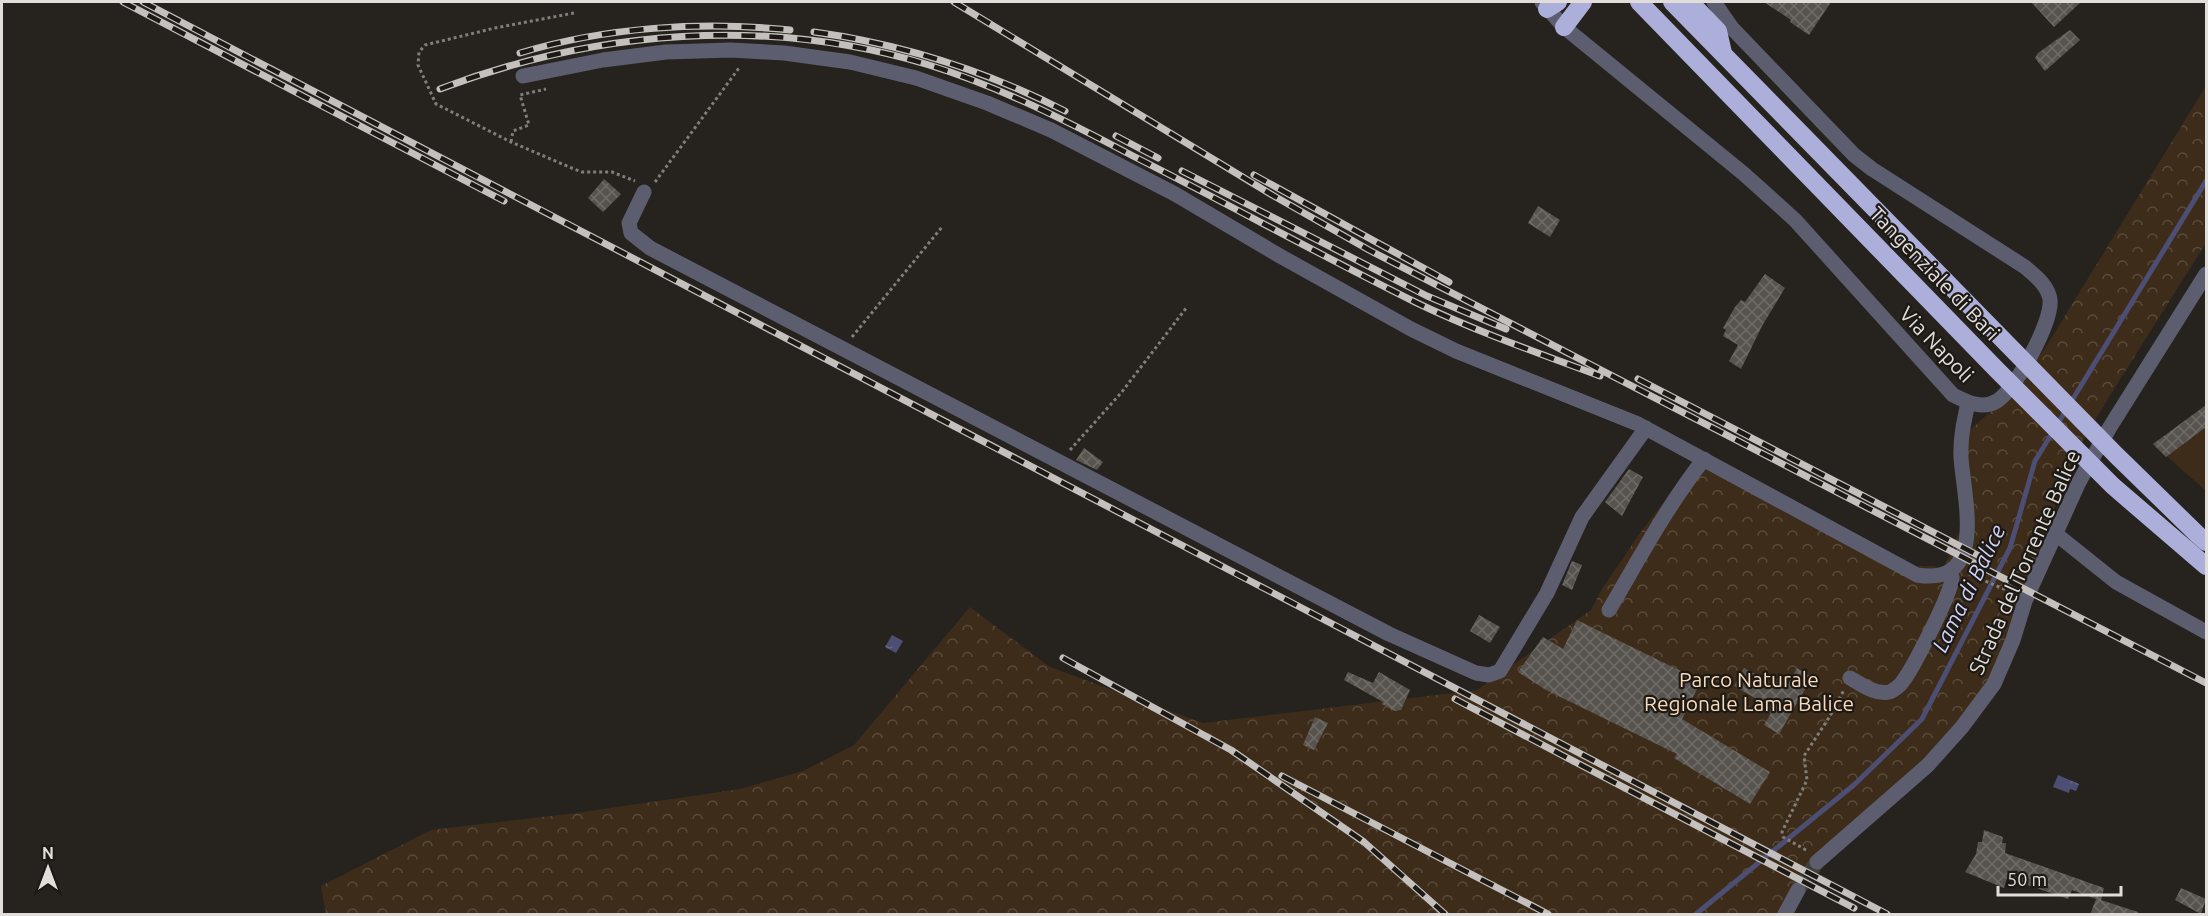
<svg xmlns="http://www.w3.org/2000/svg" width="2208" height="916" font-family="Ubuntu,sans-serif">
<defs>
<pattern id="park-crowns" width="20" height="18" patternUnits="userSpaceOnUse" patternTransform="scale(1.5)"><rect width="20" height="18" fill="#3d2c19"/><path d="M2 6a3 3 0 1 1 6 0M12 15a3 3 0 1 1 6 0" fill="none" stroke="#594a3a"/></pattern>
<pattern id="water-ripples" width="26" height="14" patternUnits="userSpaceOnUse" patternTransform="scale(1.5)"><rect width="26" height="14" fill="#4c4e73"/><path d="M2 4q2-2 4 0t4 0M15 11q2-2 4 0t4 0" fill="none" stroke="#666786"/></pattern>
<pattern id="building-cross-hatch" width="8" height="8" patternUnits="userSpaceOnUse" patternTransform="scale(1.5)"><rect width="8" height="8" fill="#57534e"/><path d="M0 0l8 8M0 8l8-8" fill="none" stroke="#6f6b67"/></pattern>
</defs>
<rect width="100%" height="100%" fill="#26221e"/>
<path fill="url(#park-crowns)" d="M 2206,86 L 2206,243 L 2104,405 L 2074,456 L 2029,576 L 2001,661 L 1957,730 L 1868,823 L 1804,870 L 1791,888 L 1781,914 L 326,914 L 321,886 L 431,830 L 576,813 L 740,789 L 803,771 L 854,745 L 970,607 L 1050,667 L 1203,723 L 1477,690 L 1591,610 L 1602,589 L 1638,536 L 1699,456 L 1906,566 L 1934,566 L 1943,570 L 1962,526 L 1958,441 L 1991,411 L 2044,350 Z"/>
<path fill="#3d2c19" d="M 2206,406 L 2206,491 L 2153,444 Z"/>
<path fill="url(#water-ripples)" d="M 892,635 L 903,641 L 896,653 L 885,647 Z
M 2058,775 L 2079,784 L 2076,791 L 2070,789 L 2069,793 L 2053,787 Z"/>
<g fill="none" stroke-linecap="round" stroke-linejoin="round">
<path stroke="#4c4e73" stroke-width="5" d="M 1696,914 L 1855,784 L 1922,719 L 2010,548 L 2035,461 L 2206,181"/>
</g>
<path fill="url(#building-cross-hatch)" d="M 1764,2 L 1831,2 L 1809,35 L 1790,22 L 1791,20 Z
M 2031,2 L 2081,2 L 2054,27 Z
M 2070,30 L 2080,40 L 2045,71 L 2035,58 L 2038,53 Z
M 604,179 L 621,194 L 603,212 L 588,198 Z
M 1538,206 L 1560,220 L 1550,237 L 1528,223 Z
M 1765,274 L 1785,288 L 1762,326 L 1741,369 L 1729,361 L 1738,345 L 1723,336 L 1726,330 L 1723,328 L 1735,307 L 1741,300 L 1745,302 Z
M 2206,405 L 2206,427 L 2166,457 L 2153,444 Z
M 1084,448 L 1103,462 L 1097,470 L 1076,460 Z
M 1629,469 L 1643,477 L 1622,516 L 1605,502 Z
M 1572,561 L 1582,565 L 1572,590 L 1562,585 Z
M 1479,615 L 1500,627 L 1490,643 L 1470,631 Z
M 1577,620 L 1701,681 L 1682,719 L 1770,772 L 1750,804 L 1674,758 L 1677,754 L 1546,690 L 1518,672 L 1543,637 L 1563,649 Z
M 1744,668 L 1772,684 L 1774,680 L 1786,688 L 1797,668 L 1812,677 L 1779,734 L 1764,725 L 1771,713 L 1759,706 L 1762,702 L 1734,686 Z
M 1348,672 L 1373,683 L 1379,672 L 1410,690 L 1401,710 L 1395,711 L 1382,704 L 1383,702 L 1344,680 Z
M 1315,717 L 1328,723 L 1314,750 L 1303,745 Z
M 1984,830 L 2003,837 L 2002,843 L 2006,843 L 2005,853 L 2104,888 L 2101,900 L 2138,912 L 2137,915 L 2090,915 L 2096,899 L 2072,890 L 2068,899 L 2007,878 L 2004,888 L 1965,872 L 1976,854 L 1978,842 L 1982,842 Z
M 2181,888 L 2206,899 L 2201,914 L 2175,900 Z"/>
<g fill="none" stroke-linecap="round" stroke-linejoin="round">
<path stroke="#423e3a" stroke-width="15" stroke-dasharray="15 8" stroke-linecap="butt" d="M 1798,890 L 1817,862"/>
<path stroke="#817d7a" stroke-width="3" stroke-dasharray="3 3" stroke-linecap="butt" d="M 574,13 L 495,28 L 425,45 L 419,52 L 418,65 L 436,104 L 511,142 L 574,169 L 582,172 L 612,172 L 635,181
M 511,142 L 513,131 L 529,125 L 520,95 L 546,89
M 655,182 L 739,68
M 852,337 L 942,227
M 1070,450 L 1121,393 L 1187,307
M 1969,574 L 2013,593
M 1806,850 L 1783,837 L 1782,832 L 1807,780 L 1804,756 L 1830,716 L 1844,690"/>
<path stroke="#5c5e6f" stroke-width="15" d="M 1542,2 L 1564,27 L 1744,174 L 1795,220 L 1953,395 C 1967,402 1982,410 1997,401 C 2016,389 2053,321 2050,299 C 2047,284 2035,276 2025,267 L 1872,169 L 1854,155 L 1732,28 L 1714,2
M 523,76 L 603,60 L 666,52 L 731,50 L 784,53 L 850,62 L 916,78 L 987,103 L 1051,130 L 1175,194 L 1280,256 L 1411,329 L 1456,351 L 1638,424 L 1917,575 C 1988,587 1964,499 1961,458 C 1960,439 1964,421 1968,403
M 644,192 L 629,223 L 631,233 L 650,248 L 1389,634 L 1476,673 L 1489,675 L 1500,671 L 1547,593 L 1582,517 L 1646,428
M 2056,534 L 2116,582 L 2206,632
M 1609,610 C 1639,559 1667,506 1704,459
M 1850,678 C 1861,684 1875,695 1889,692 C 1893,691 1901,685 1903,681 C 1913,668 1954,589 1952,577 L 1948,572
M 1817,862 L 1928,765 L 1962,727 L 1994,684 L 2013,640 L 2025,601 L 2079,482 L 2110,427 L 2206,274
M 1785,914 L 1798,890"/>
<path stroke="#acafda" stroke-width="18" d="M 1639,2 L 1997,370 L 2113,486 L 2206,566
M 1672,2 L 2116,455 L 2198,535 L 2206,542
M 1690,2 L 1718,31 L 1723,53
M 1547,9 L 1558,2
M 1564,27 L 1583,2"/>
<g stroke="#c4c0bd" stroke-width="7">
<path id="rail" d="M 123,2 L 504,201
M 143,2 L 1887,914
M 954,2 L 1274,196 L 1369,250 L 2206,683
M 814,32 C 902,44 986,71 1065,111
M 520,53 C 606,27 701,21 790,30
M 440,89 C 595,30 769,16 929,65 C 1000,87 1067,121 1133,156 C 1228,204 1320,255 1415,302 C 1475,331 1538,353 1600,376
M 1116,136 L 1158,158
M 1182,171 L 1427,296 L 1506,329
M 1254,175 L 1449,282
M 1638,379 L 1987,560
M 1063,658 L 1231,750 L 1364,842 L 1445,914
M 1455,699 L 1854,908
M 1282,776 L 1548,914"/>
</g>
<use href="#rail" stroke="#1d1915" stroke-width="4.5" stroke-dasharray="14" stroke-linecap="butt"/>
</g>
<g text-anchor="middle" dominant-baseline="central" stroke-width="4.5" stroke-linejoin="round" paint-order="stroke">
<g font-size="21" fill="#e0ddda" stroke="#1d1915">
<text transform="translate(1935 273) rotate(46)">Tangenziale di Bari</text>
<text transform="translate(1937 344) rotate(46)">Via Napoli</text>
<text transform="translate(2024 562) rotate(-66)">Strada del Torrente Balice</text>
</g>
<g font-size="21" fill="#f9daba" stroke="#1d1915">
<text x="1749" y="679">Parco Naturale<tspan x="1749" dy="24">Regionale Lama Balice</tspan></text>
</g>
<g font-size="22" font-style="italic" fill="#cfd2f9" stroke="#1d1915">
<text transform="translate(1968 588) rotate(-64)">Lama di Balice</text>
</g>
</g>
<rect width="2208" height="916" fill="none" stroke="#e0ddda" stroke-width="6"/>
<g transform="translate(48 868)" stroke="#1d1915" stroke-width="4.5" paint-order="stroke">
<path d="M0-4.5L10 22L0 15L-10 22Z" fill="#e0ddda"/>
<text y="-9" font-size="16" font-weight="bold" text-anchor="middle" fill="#e0ddda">N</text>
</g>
<path d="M1998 886v9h123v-9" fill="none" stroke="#e0ddda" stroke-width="3"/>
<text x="2007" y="886" font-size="18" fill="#e0ddda" stroke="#1d1915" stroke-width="4.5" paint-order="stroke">50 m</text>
</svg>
